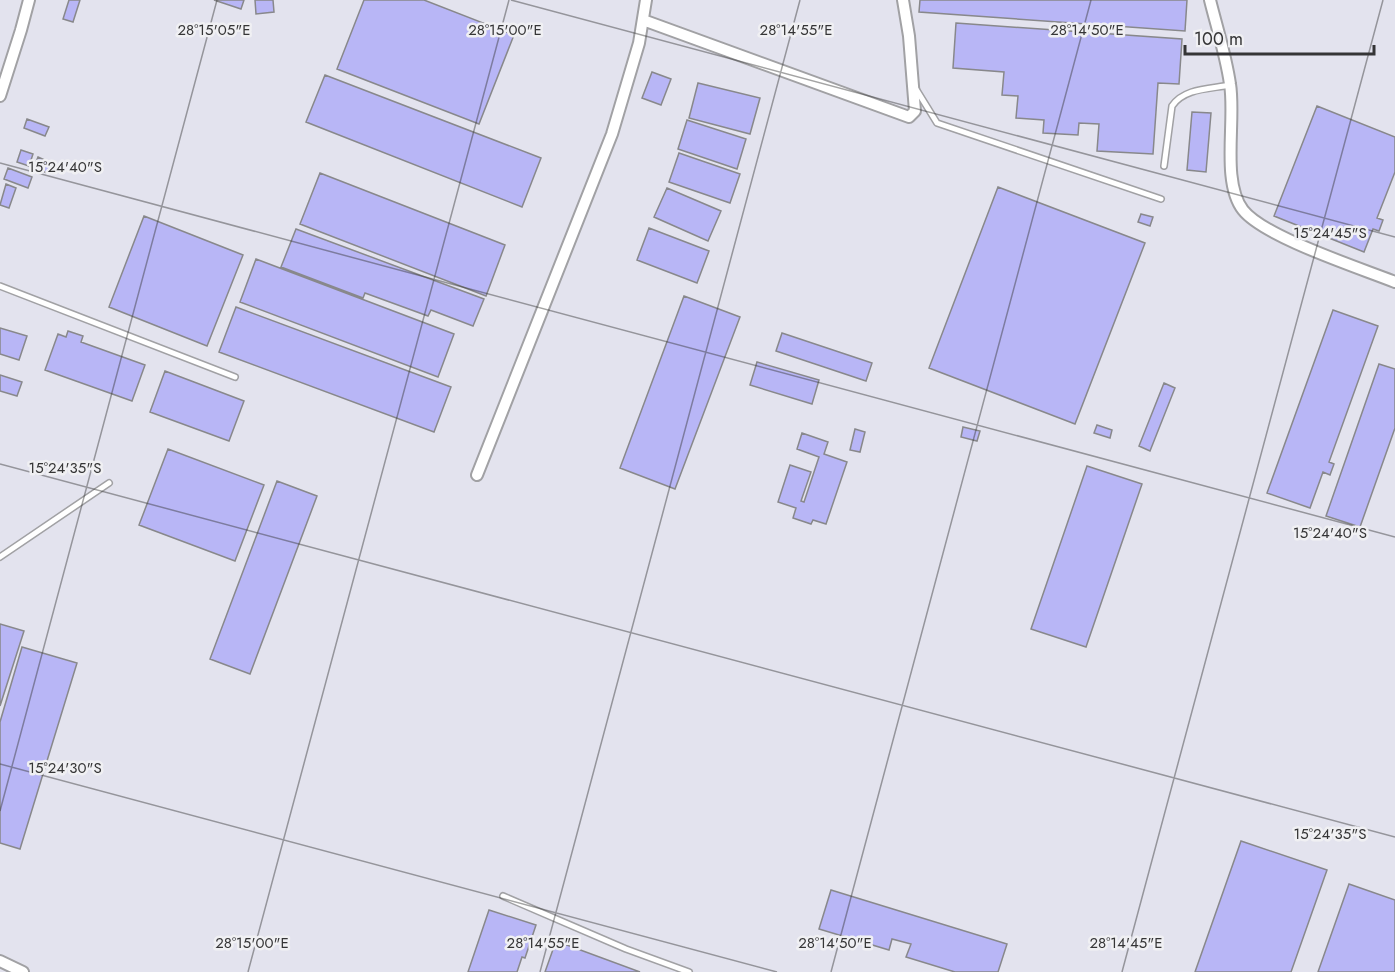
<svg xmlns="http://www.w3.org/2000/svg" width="1395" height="972" font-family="Jost,sans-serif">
<rect width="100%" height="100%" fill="#f0f0f3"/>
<path fill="#e3e3ee" d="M 0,0 L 1395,0 L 1395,972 L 0,972 Z"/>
<path fill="#b8b6f6" stroke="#88888b" stroke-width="1.5" d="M 69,0 L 80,0 L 73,22 L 63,19 Z
M 214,0 L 244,0 L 241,9 Z
M 255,0 L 273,0 L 274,12 L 256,14 Z
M 364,0 L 424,0 L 514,35 L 479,124 L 337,69 Z
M 920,0 L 1187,0 L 1185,31 L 919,12 Z
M 956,23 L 1182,39 L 1179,84 L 1158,83 L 1153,154 L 1097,151 L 1099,124 L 1079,123 L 1078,135 L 1043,133 L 1044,120 L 1016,118 L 1018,96 L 1002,95 L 1004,72 L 953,68 Z
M 652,72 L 671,79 L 661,105 L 642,98 Z
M 325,75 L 541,158 L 522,207 L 306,122 Z
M 698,83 L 760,98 L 750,134 L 689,118 Z
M 1317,106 L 1395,137 L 1395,172 L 1377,218 L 1383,220 L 1379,231 L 1373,229 L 1364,252 L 1274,216 Z
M 1192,112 L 1211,113 L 1206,172 L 1187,170 Z
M 27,119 L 49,127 L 45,136 L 24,128 Z
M 687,120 L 746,139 L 737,169 L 678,149 Z
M 21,150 L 33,154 L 29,166 L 17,162 Z
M 679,153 L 740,174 L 730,203 L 669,182 Z
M 38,157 L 51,163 L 47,173 L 34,167 Z
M 8,168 L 32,177 L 28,188 L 4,179 Z
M 320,173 L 505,245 L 486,296 L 300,224 Z
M 6,184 L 16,188 L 9,208 L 0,205 Z
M 998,187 L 1145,243 L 1075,424 L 929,368 Z
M 667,188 L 721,211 L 708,241 L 654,217 Z
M 1141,214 L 1153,217 L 1150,226 L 1138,222 Z
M 144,216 L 243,255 L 207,346 L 109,307 Z
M 649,228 L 709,251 L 697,283 L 637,260 Z
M 296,229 L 484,299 L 473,326 L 431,310 L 428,316 L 365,293 L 363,298 L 281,267 Z
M 256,259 L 454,334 L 438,377 L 240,302 Z
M 684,296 L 740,317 L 675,489 L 620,468 Z
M 236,307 L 451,387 L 434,432 L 219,352 Z
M 1333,310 L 1378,326 L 1329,462 L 1334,464 L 1330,475 L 1323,472 L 1310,508 L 1267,493 Z
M 0,328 L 27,336 L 19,360 L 0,354 Z
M 68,331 L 83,336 L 81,342 L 145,365 L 132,401 L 45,370 L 58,334 L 66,337 Z
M 782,333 L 872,363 L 866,381 L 776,351 Z
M 757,362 L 819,380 L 812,404 L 750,385 Z
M 1379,364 L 1395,369 L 1395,428 L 1360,527 L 1326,516 Z
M 165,371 L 244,401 L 229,441 L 150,412 Z
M 0,375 L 22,382 L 17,396 L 0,391 Z
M 1164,383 L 1175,388 L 1150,451 L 1139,446 Z
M 1097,425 L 1112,430 L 1110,438 L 1094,433 Z
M 963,427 L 980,431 L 977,441 L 961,437 Z
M 855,429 L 865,432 L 860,452 L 850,450 Z
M 802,433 L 828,442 L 824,454 L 847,462 L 826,524 L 813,520 L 811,524 L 793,518 L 796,508 L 778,502 L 790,465 L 811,472 L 801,501 L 804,502 L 819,457 L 797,449 Z
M 168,449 L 264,485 L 235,561 L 139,525 Z
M 1087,466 L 1142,484 L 1086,647 L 1031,629 Z
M 277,481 L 317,496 L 250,674 L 210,659 Z
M 0,624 L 24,631 L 0,706 Z
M 22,647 L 77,663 L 20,849 L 0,843 L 0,722 Z
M 1241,841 L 1327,870 L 1291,972 L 1195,972 Z
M 1349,884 L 1395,900 L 1395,972 L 1318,972 Z
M 831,890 L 1007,944 L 998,972 L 955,972 L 906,957 L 911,944 L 892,939 L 889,950 L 819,929 Z
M 489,910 L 536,925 L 525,958 L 522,957 L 517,972 L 468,972 Z
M 556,941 L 640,972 L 545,972 Z"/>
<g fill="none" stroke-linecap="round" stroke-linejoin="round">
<g stroke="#a1a1a4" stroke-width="8">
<path id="lane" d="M 916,89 L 937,123 L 1161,199
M 1164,166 L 1172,106 C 1184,88 1210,89 1230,85
M 0,286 L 235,377
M 0,557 L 109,483
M 503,896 L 626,949 L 689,972"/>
</g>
<g stroke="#a1a1a4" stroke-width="14">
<path id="street" d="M 1210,0 C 1217,28 1226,56 1230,84 C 1236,120 1221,182 1243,210 C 1264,237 1360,268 1395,282
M 643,20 L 909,117 L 915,111 L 909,36 L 903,0
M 0,96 L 21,30 L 29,0
M 477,475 L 612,134 L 639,43 L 646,0
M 0,961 L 23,972"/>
</g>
<use href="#lane" stroke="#fff" stroke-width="5"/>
<use href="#street" stroke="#fff" stroke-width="10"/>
</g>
<path fill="none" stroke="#353536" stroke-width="1.5" stroke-opacity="0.45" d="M 511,0 L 1395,237M 0,163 L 1395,537M 0,464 L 1395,837M 0,764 L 777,972M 0,811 L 217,0M 248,972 L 509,0M 540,972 L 800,0M 831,972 L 1091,0M 1122,972 L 1383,0"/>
<g font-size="15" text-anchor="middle" fill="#353536" stroke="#f0f0f3" stroke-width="5" stroke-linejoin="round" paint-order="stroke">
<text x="505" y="35">28°15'00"E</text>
<text x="796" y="35">28°14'55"E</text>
<text x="1087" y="35">28°14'50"E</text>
<text x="214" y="35">28°15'05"E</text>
<text x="65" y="172">15°24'40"S</text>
<text x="1330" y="238">15°24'45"S</text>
<text x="65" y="473">15°24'35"S</text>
<text x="1330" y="538">15°24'40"S</text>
<text x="65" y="773">15°24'30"S</text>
<text x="1330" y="839">15°24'35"S</text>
<text x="252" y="948">28°15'00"E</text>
<text x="543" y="948">28°14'55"E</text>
<text x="835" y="948">28°14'50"E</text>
<text x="1126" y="948">28°14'45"E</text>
</g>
<path d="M1185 45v9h189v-9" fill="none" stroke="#353536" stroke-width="3"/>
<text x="1194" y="45" font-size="18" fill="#353536" stroke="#f0f0f3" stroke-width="4.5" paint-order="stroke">100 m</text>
</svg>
